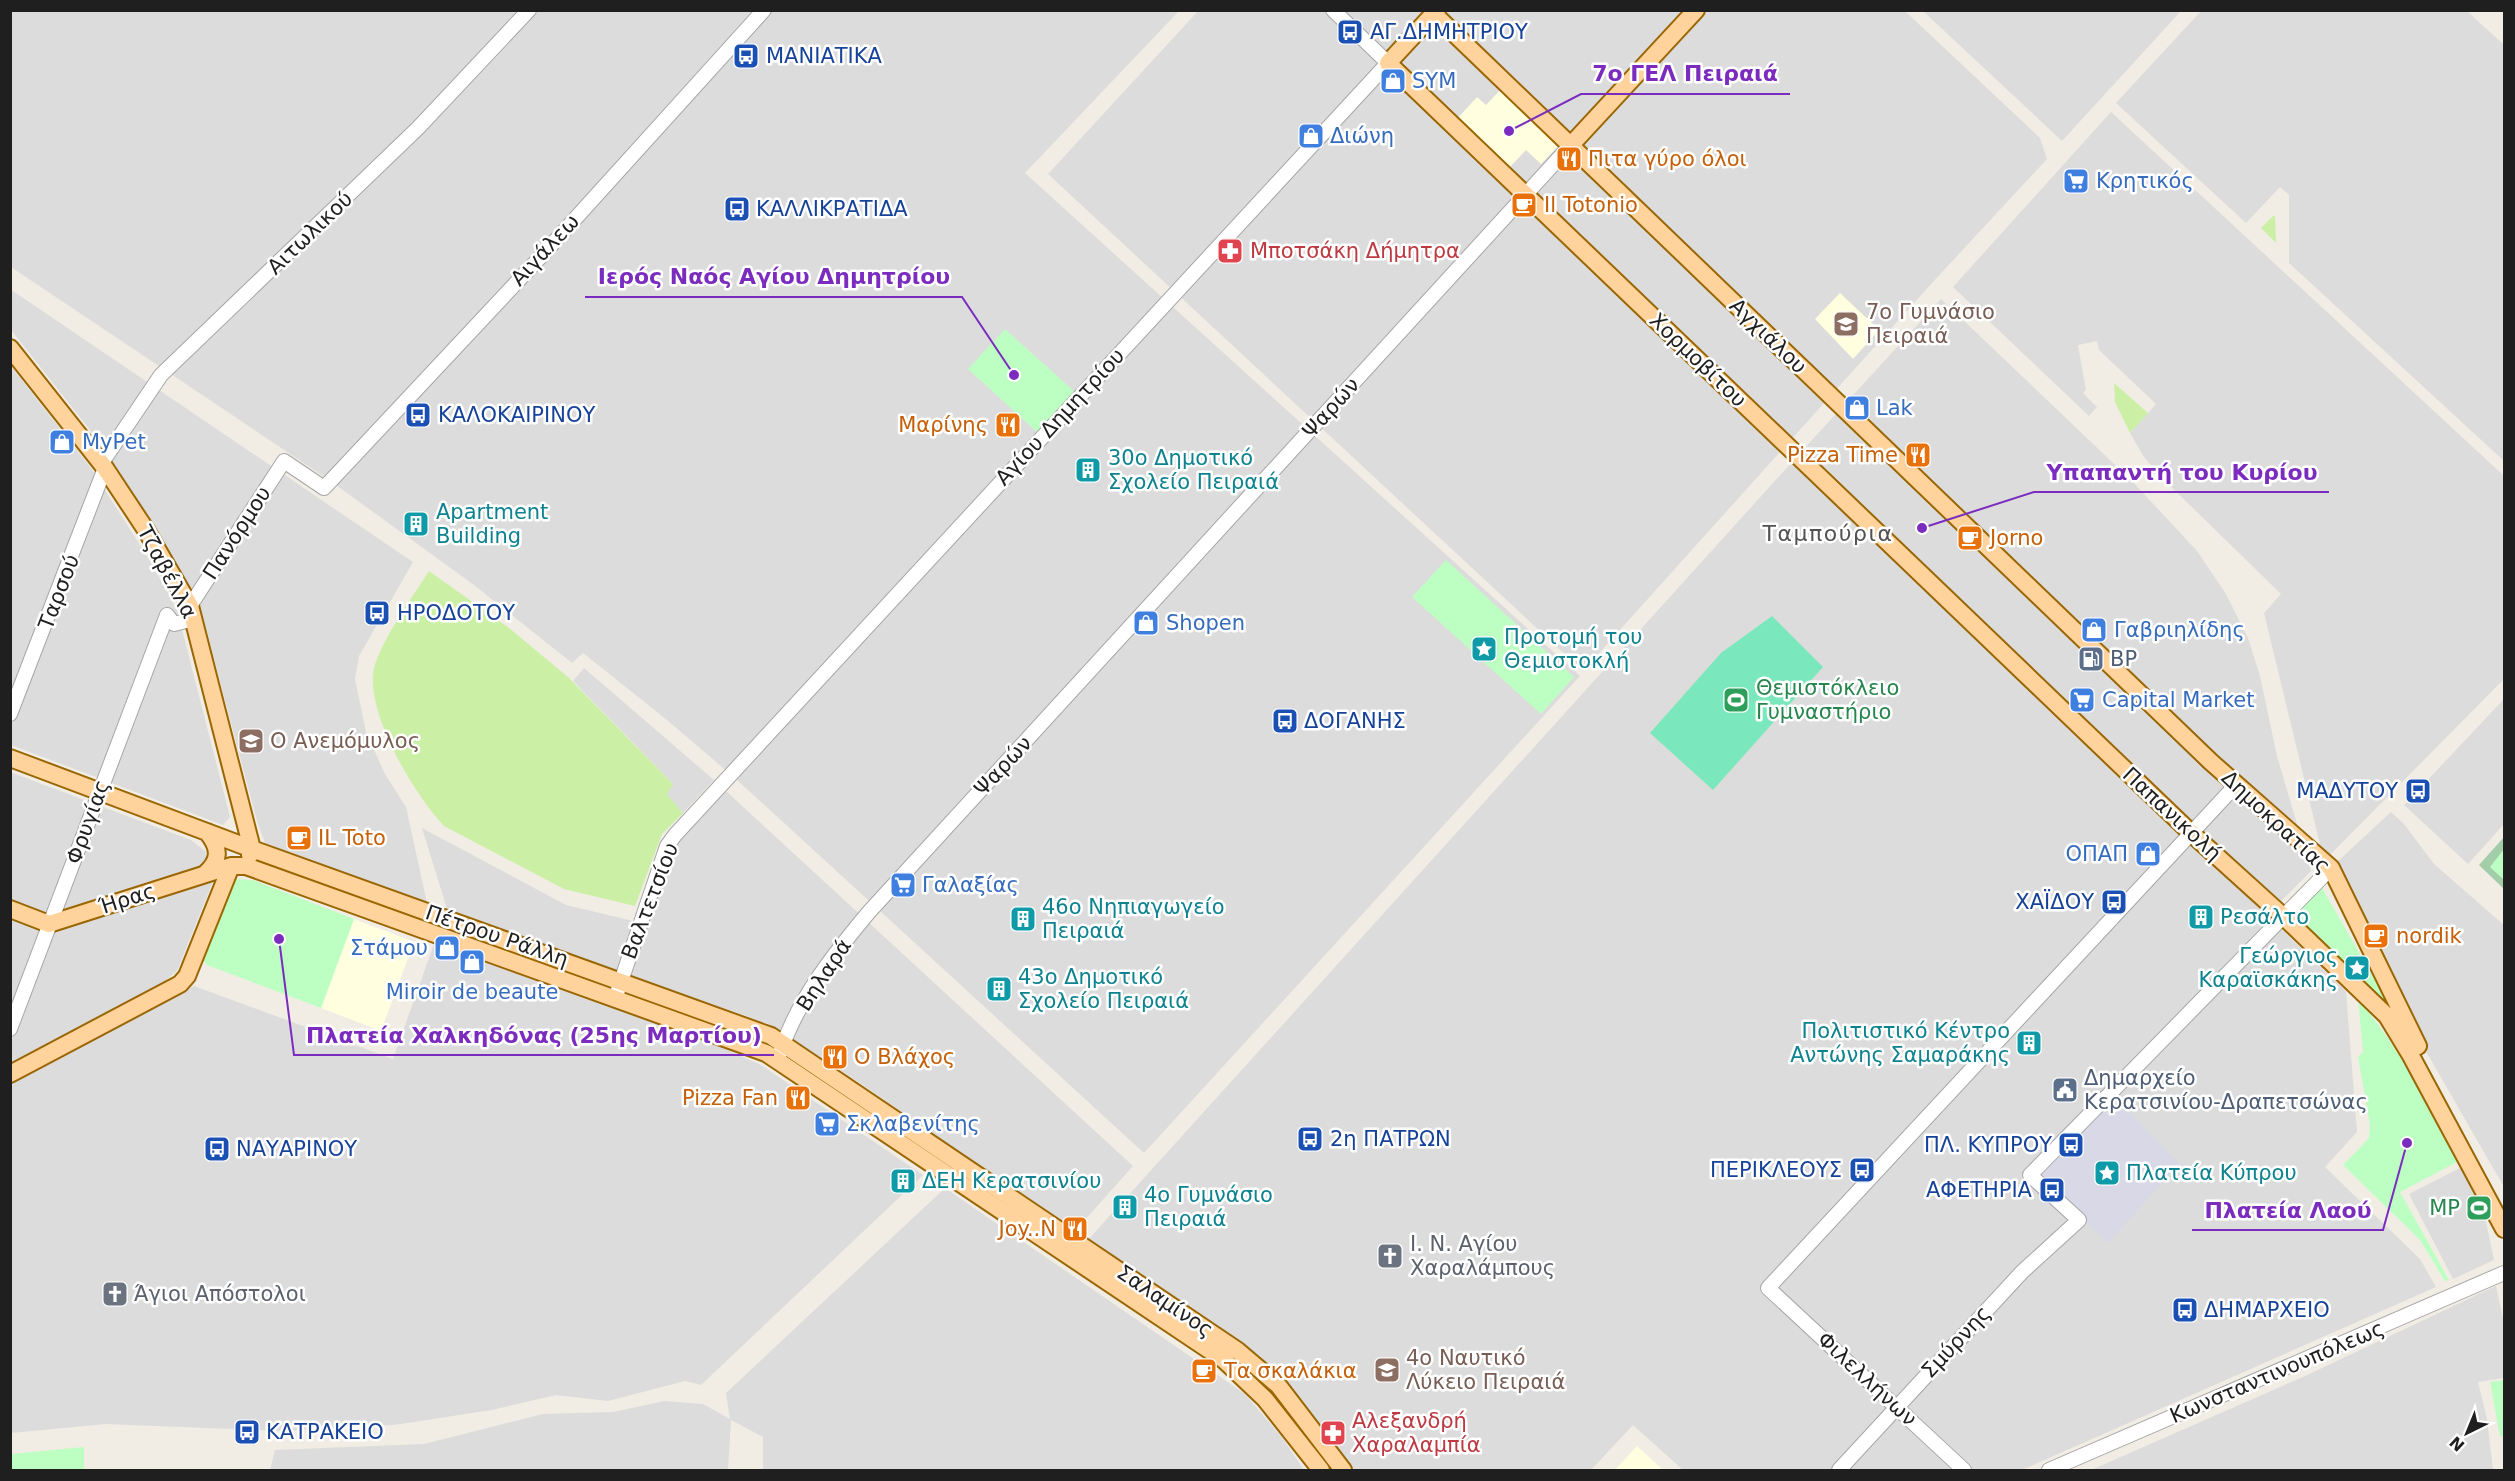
<svg xmlns="http://www.w3.org/2000/svg" width="2515" height="1481" font-family="'DejaVu Sans',sans-serif">
<rect width="100%" height="100%" fill="#f1ede4"/>
<path fill="#dddcdc" d="M 1199,10 L 1905,11 L 2040,138 L 2047,159 L 1931,284 L 1583,671 L 1048,174 Z
M 2202,10 L 2467,11 L 2504,45 L 2504,461 L 2289,263 L 2289,195 L 2280,187 L 2246,223 L 2116,103 Z
M 10,11 L 1179,11 L 1025,173 L 1580,676 L 1144,1153 L 736,779 L 667,720 L 583,653 L 572,663 L 474,585 L 329,480 L 11,267 Z
M 1923,11 L 2181,11 L 2062,141 Z
M 2111,112 L 2504,476 L 2504,679 L 2324,861 L 2264,613 L 2281,594 L 2159,475 L 2144,457 L 2130,433 L 2156,404 L 2099,350 L 2097,341 L 2078,345 L 2086,390 L 2083,393 L 2097,407 L 2089,416 L 1953,287 Z
M 10,289 L 413,562 L 359,656 L 355,679 L 366,732 L 385,774 L 406,807 L 427,903 L 265,843 L 257,821 L 199,602 L 105,449 L 11,330 Z
M 1941,299 L 2132,481 L 2197,551 L 2226,594 L 2248,638 L 2260,676 L 2277,756 L 2311,871 L 2275,907 L 1801,452 Z
M 10,365 L 91,468 L 152,564 L 177,610 L 230,817 L 223,825 L 11,745 Z
M 1792,462 L 2346,991 L 2357,1132 L 2325,1167 L 2420,1259 L 2436,1287 L 2022,1470 L 1683,1470 L 1633,1425 L 1591,1470 L 1351,1470 L 1282,1378 L 1254,1353 L 1087,1241 Z
M 584,668 L 714,780 L 683,813 L 666,794 L 673,784 L 573,681 Z
M 2504,699 L 2504,824 L 2468,864 L 2404,805 Z
M 10,772 L 191,840 L 205,851 L 214,879 L 177,971 L 159,986 L 11,1064 Z
M 726,791 L 1133,1166 L 1074,1232 L 863,1085 L 769,1024 L 448,912 L 422,828 L 566,905 L 646,924 L 673,848 Z
M 2391,812 L 2404,824 L 2434,864 L 2504,925 L 2504,1187 L 2324,874 Z
M 434,944 L 714,1044 L 761,1065 L 923,1175 L 701,1385 L 685,1381 L 608,1401 L 556,1395 L 492,1410 L 394,1425 L 284,1431 L 106,1424 L 11,1433 L 11,1084 L 194,986 L 393,1059 Z
M 2462,1167 L 2485,1217 L 2494,1260 L 2453,1279 L 2409,1194 Z
M 945,1188 L 1245,1394 L 1281,1436 L 1304,1470 L 763,1470 L 763,1437 L 731,1420 L 728,1470 L 270,1470 L 275,1450 L 424,1444 L 543,1414 L 613,1412 L 664,1401 L 703,1404 L 730,1419 L 726,1393 Z
M 2496,1286 L 2504,1323 L 2504,1378 L 2478,1382 L 2487,1419 L 2493,1470 L 2091,1470 L 2305,1376 Z"/>
<path fill="#ffffdf" d="M 1503,87 L 1561,143 L 1541,164 L 1526,150 L 1508,169 L 1456,120 L 1477,97 L 1486,105 Z
M 1840,293 L 1879,330 L 1853,359 L 1815,319 Z
M 354,919 L 414,942 L 381,1031 L 321,1008 Z
M 1637,1446 L 1663,1470 L 1615,1470 Z"/>
<path fill="#cbf0a5" d="M 2273,216 L 2275,216 L 2276,243 L 2261,228 Z
M 2114,383 L 2148,413 L 2130,433 L 2115,402 Z
M 429,571 L 509,628 L 568,677 L 673,784 L 667,794 L 683,813 L 662,834 L 635,906 L 564,889 L 444,826 C 414,794 370,720 373,675 C 375,648 414,595 429,571 Z"/>
<path fill="#a3cca9" d="M 2504,837 L 2504,889 L 2479,865 Z"/>
<path fill="#bdffc2" d="M 1005,329 L 1075,392 L 1038,433 L 968,369 Z
M 1446,560 L 1574,677 L 1541,714 L 1412,597 Z
M 2504,849 L 2504,880 L 2490,867 Z
M 237,879 L 253,880 L 354,919 L 321,1008 L 207,965 L 203,960 L 232,885 Z
M 2321,886 L 2401,1026 L 2293,914 Z
M 2358,998 C 2399,1049 2429,1104 2459,1161 L 2400,1192 L 2449,1280 L 2445,1281 L 2420,1240 L 2343,1165 L 2369,1138 L 2370,1125 L 2358,1057 L 2363,1052 Z
M 2504,1380 L 2504,1435 L 2500,1437 L 2490,1382 Z
M 84,1447 L 84,1470 L 11,1470 L 11,1454 Z"/>
<path fill="#7ae8bc" d="M 1772,616 L 1823,667 L 1713,790 L 1650,733 L 1721,653 Z"/>
<path fill="#d8d8e7" d="M 2112,1094 L 2179,1164 L 2108,1243 L 2044,1179 L 2045,1167 Z"/>
<g fill="none" stroke-linecap="round" stroke-linejoin="round">
<g stroke="#a6a6a6" stroke-width="16">
<path id="minor" d="M 101,464 L 161,375 L 418,128 L 529,10
M 190,606 L 284,461 L 324,488 L 546,251 L 764,10
M 167,615 L 174,624 L 194,619
M 10,714 L 105,468
M 615,999 L 667,846 L 675,835 L 1388,63 L 1333,10
M 10,1029 L 167,615
M 780,1053 C 798,999 833,955 869,912 L 1570,146
M 1839,1470 L 2022,1272 L 2079,1220 L 2030,1175 L 2331,868
M 1964,1470 L 1768,1288 L 2236,785
M 2049,1470 L 2504,1273"/>
</g>
<g stroke="#9a6600" stroke-width="20">
<path id="major" d="M 1437,10 L 1388,63 L 2190,832 L 2284,917 L 2387,1016 L 2410,1054 L 2504,1229
M 1434,14 L 2211,762 L 2331,868 L 2418,1046
M 1570,146 L 1696,10
M 10,348 L 105,468 L 146,530 L 190,606 L 252,849 L 250,855
M 10,758 L 252,849 L 771,1036 L 1238,1351 L 1278,1385 L 1343,1470
M 205,874 C 221,860 220,848 207,832
M 10,909 L 49,924 L 231,866 L 246,866 L 766,1053 L 1224,1360 L 1265,1399 L 1321,1470
M 10,1074 L 180,984 L 187,976 L 231,866"/>
</g>
<use href="#minor" stroke="#fff" stroke-width="14"/>
<use href="#major" stroke="#ffd39b" stroke-width="16"/>
</g>
<defs>
<g id="bus-square" transform="scale(1.35)"><rect x="-9" y="-9" width="18" height="18" rx="4" fill="#1a4fb4" stroke="#fff"/><path d="M-5-6H5V4H4V6H2V4H-2V6H-4V4H-5ZM-3.5-4V0h7V-4ZM-3.5 1.2v1.5H-2V1.2ZM2 1.2v1.5H3.5V1.2Z" fill="#fff"/></g>
<g id="shop-square" transform="scale(1.35)"><rect x="-9" y="-9" width="18" height="18" rx="4" fill="#3f7fe0" stroke="#fff"/><path d="M-5-2.5h2.3a2.7 3.5 0 0 1 5.4 0H5L5.5 6h-11ZM-1.5-2.5h3a1.5 2.3 0 0 0-3 0Z" fill="#fff"/></g>
<g id="restaurant-square" transform="scale(1.35)"><rect x="-9" y="-9" width="18" height="18" rx="4" fill="#e8710a" stroke="#fff"/><path d="M-5-6h1v4h1v-4h1v4h1v-4h1v5L-1.5 .5V6h-2V.5L-5-1ZM5-6V6H3V1.5H1.5Q1.5-4 5-6Z" fill="#fff"/></g>
<g id="supermarket-square" transform="scale(1.35)"><rect x="-9" y="-9" width="18" height="18" rx="4" fill="#3f7fe0" stroke="#fff"/><path d="M-6-5.5h2.5l.6 2H6L4.5 2H-2.5L-4.4-4H-6ZM-1.5 3.2a1.3 1.3 0 1 0 .1 0ZM3 3.2a1.3 1.3 0 1 0 .1 0Z" fill="#fff"/></g>
<g id="cafe-square" transform="scale(1.35)"><rect x="-9" y="-9" width="18" height="18" rx="4" fill="#e8710a" stroke="#fff"/><path d="M-5.5-4.5H6V0H3Q3 3.5 0 3.5H-2.5Q-5.5 3.5-5.5 0ZM3-3.2v2h1.7v-2ZM-6 4.5H4V6H-6Z" fill="#fff"/></g>
<g id="pharmacy-square" transform="scale(1.35)"><rect x="-9" y="-9" width="18" height="18" rx="4" fill="#e0444e" stroke="#fff"/><path d="M-2-6h4v4h4v4h-4v4h-4v-4h-4v-4h4Z" fill="#fff"/></g>
<g id="school-square" transform="scale(1.35)"><rect x="-9" y="-9" width="18" height="18" rx="4" fill="#8d6e63" stroke="#fff"/><path d="M0-5L7-2L0 1L-7-2ZM-4 1L0 2.5L4 1V4Q0 6-4 4Z" fill="#fff"/></g>
<g id="building-square" transform="scale(1.35)"><rect x="-9" y="-9" width="18" height="18" rx="4" fill="#0f9aa8" stroke="#fff"/><path d="M-4-6H4V6H1V3H-1V6H-4ZM-2.5-4.3h1.7v1.8h-1.7ZM.8-4.3h1.7v1.8H.8ZM-2.5-1h1.7V.8h-1.7ZM.8-1h1.7V.8H.8Z" fill="#fff"/></g>
<g id="sight-square" transform="scale(1.35)"><rect x="-9" y="-9" width="18" height="18" rx="4" fill="#0f9aa8" stroke="#fff"/><path d="M0-6L1.8-2.2L6-1.7L2.9 1.2L3.7 5.4L0 3.3L-3.7 5.4L-2.9 1.2L-6-1.7L-1.8-2.2Z" fill="#fff"/></g>
<g id="fuel-square" transform="scale(1.35)"><rect x="-9" y="-9" width="18" height="18" rx="4" fill="#5c6f8a" stroke="#fff"/><path d="M-5.5-6h7V0h2V4h1.3V-2.5L3-4.5l.8-.8L6-3V5H2.5V1h-1V6h-7ZM-4.2-4.7v3.2H.2V-4.7Z" fill="#fff"/></g>
<g id="stadium-square" transform="scale(1.35)"><rect x="-9" y="-9" width="18" height="18" rx="4" fill="#2e9e5b" stroke="#fff"/><path d="M0-5a6.5 5 0 1 0 0 10a6.5 5 0 1 0 0-10ZM-3.5-1.8h7v3.6h-7Z" fill="#fff"/></g>
<g id="civic-square" transform="scale(1.35)"><rect x="-9" y="-9" width="18" height="18" rx="4" fill="#5c6f8a" stroke="#fff"/><path d="M-.6-6.5H3V-4.5H.6V-3L4-1V1h2V6H-6V1h2V-1L-.6-3ZM-1.2 2.5V6h2.4V2.5Z" fill="#fff"/></g>
<g id="church-square" transform="scale(1.35)"><rect x="-9" y="-9" width="18" height="18" rx="4" fill="#6b7280" stroke="#fff"/><path d="M-1.2-6h2.4v3.5h3.3v2.4h-3.3V6h-2.4V-.1h-3.3v-2.4h3.3Z" fill="#fff"/></g>
</defs>
<g fill-rule="evenodd">
<use href="#bus-square" x="1350" y="32"/>
<use href="#bus-square" x="746" y="56"/>
<use href="#shop-square" x="1393" y="81"/>
<use href="#shop-square" x="1311" y="136"/>
<use href="#restaurant-square" x="1569" y="159"/>
<use href="#supermarket-square" x="2076" y="181"/>
<use href="#cafe-square" x="1524" y="205"/>
<use href="#bus-square" x="737" y="209"/>
<use href="#pharmacy-square" x="1230" y="251"/>
<use href="#school-square" x="1846" y="324"/>
<use href="#shop-square" x="1857" y="408"/>
<use href="#bus-square" x="418" y="415"/>
<use href="#restaurant-square" x="1008" y="425"/>
<use href="#shop-square" x="62" y="442"/>
<use href="#restaurant-square" x="1918" y="455"/>
<use href="#building-square" x="1088" y="470"/>
<use href="#building-square" x="416" y="524"/>
<use href="#cafe-square" x="1970" y="538"/>
<use href="#bus-square" x="377" y="613"/>
<use href="#shop-square" x="1146" y="623"/>
<use href="#shop-square" x="2094" y="630"/>
<use href="#sight-square" x="1484" y="649"/>
<use href="#fuel-square" x="2091" y="659"/>
<use href="#stadium-square" x="1736" y="700"/>
<use href="#supermarket-square" x="2082" y="700"/>
<use href="#bus-square" x="1285" y="721"/>
<use href="#school-square" x="251" y="741"/>
<use href="#bus-square" x="2418" y="791"/>
<use href="#cafe-square" x="299" y="838"/>
<use href="#shop-square" x="2148" y="854"/>
<use href="#supermarket-square" x="903" y="885"/>
<use href="#bus-square" x="2114" y="902"/>
<use href="#building-square" x="2201" y="917"/>
<use href="#building-square" x="1023" y="919"/>
<use href="#cafe-square" x="2376" y="936"/>
<use href="#shop-square" x="447" y="948"/>
<use href="#shop-square" x="472" y="962"/>
<use href="#sight-square" x="2357" y="968"/>
<use href="#building-square" x="999" y="989"/>
<use href="#building-square" x="2029" y="1043"/>
<use href="#restaurant-square" x="835" y="1057"/>
<use href="#civic-square" x="2065" y="1090"/>
<use href="#restaurant-square" x="798" y="1098"/>
<use href="#supermarket-square" x="827" y="1124"/>
<use href="#bus-square" x="1310" y="1139"/>
<use href="#bus-square" x="2071" y="1145"/>
<use href="#bus-square" x="217" y="1149"/>
<use href="#bus-square" x="1862" y="1170"/>
<use href="#sight-square" x="2107" y="1173"/>
<use href="#building-square" x="903" y="1181"/>
<use href="#bus-square" x="2052" y="1190"/>
<use href="#building-square" x="1125" y="1207"/>
<use href="#stadium-square" x="2479" y="1208"/>
<use href="#restaurant-square" x="1075" y="1229"/>
<use href="#church-square" x="1390" y="1256"/>
<use href="#church-square" x="115" y="1294"/>
<use href="#bus-square" x="2185" y="1310"/>
<use href="#school-square" x="1387" y="1370"/>
<use href="#cafe-square" x="1204" y="1371"/>
<use href="#bus-square" x="247" y="1432"/>
<use href="#pharmacy-square" x="1333" y="1433"/>
</g>
<g text-anchor="middle" dominant-baseline="central" stroke-width="5" stroke-linejoin="round" paint-order="stroke">
<g font-size="21" fill="#164399" stroke="#fff" text-anchor="start">
<text x="1370" y="32">ΑΓ.ΔΗΜΗΤΡΙΟΥ</text>
<text x="766" y="56">ΜΑΝΙΑΤΙΚΑ</text>
<text x="756" y="209">ΚΑΛΛΙΚΡΑΤΙΔΑ</text>
<text x="438" y="415">ΚΑΛΟΚΑΙΡΙΝΟΥ</text>
<text x="397" y="613">ΗΡΟΔΟΤΟΥ</text>
<text x="1304" y="721">ΔΟΓΑΝΗΣ</text>
<text x="2398" y="791" text-anchor="end">ΜΑΔΥΤΟΥ</text>
<text x="2094" y="902" text-anchor="end">ΧΑΪΔΟΥ</text>
<text x="1330" y="1139">2η ΠΑΤΡΩΝ</text>
<text x="2052" y="1145" text-anchor="end">ΠΛ. ΚΥΠΡΟΥ</text>
<text x="236" y="1149">ΝΑΥΑΡΙΝΟΥ</text>
<text x="1842" y="1170" text-anchor="end">ΠΕΡΙΚΛΕΟΥΣ</text>
<text x="2032" y="1190" text-anchor="end">ΑΦΕΤΗΡΙΑ</text>
<text x="2204" y="1310">ΔΗΜΑΡΧΕΙΟ</text>
<text x="266" y="1432">ΚΑΤΡΑΚΕΙΟ</text>
</g>
<g font-size="21" fill="#366cbe" stroke="#fff" text-anchor="start">
<text x="1412" y="81">SYM</text>
<text x="1330" y="136">Διώνη</text>
<text x="2096" y="181">Κρητικός</text>
<text x="1876" y="408">Lak</text>
<text x="82" y="442">MyPet</text>
<text x="1166" y="623">Shopen</text>
<text x="2114" y="630">Γαβριηλίδης</text>
<text x="2102" y="700">Capital Market</text>
<text x="2128" y="854" text-anchor="end">ΟΠΑΠ</text>
<text x="922" y="885">Γαλαξίας</text>
<text x="428" y="948" text-anchor="end">Στάμου</text>
<text x="472" y="992" text-anchor="middle">Miroir de beaute</text>
<text x="846" y="1124">Σκλαβενίτης</text>
</g>
<g font-size="21" fill="#c56008" stroke="#fff" text-anchor="start">
<text x="1588" y="159">Πιτα γύρο όλοι</text>
<text x="1544" y="205">Il Totonio</text>
<text x="988" y="425" text-anchor="end">Μαρίνης</text>
<text x="1898" y="455" text-anchor="end">Pizza Time</text>
<text x="1990" y="538">Jorno</text>
<text x="318" y="838">IL Toto</text>
<text x="2396" y="936">nordik</text>
<text x="854" y="1057">Ο Βλάχος</text>
<text x="778" y="1098" text-anchor="end">Pizza Fan</text>
<text x="1056" y="1229" text-anchor="end">Joy..N</text>
<text x="1224" y="1371">Τα σκαλάκια</text>
</g>
<g font-size="21" fill="#1f1f1f" stroke="#fff">
<text transform="translate(310 233) rotate(-44)">Αιτωλικού</text>
<text transform="translate(545 250) rotate(-47)">Αιγάλεω</text>
<text transform="translate(1768 336) rotate(44)">Αγχιάλου</text>
<text transform="translate(1698 360) rotate(44)">Χορμοβίτου</text>
<text transform="translate(1331 408) rotate(-48)">Ψαρών</text>
<text transform="translate(1060 417) rotate(-47)">Αγίου Δημητρίου</text>
<text transform="translate(237 533) rotate(-57)">Πανόρμου</text>
<text transform="translate(167 572) rotate(62)">Τζαβέλλα</text>
<text transform="translate(59 592) rotate(-69)">Ταρσού</text>
<text transform="translate(1003 766) rotate(-47)">Ψαρών</text>
<text transform="translate(2172 814) rotate(43)">Παπανικολή</text>
<text transform="translate(88 822) rotate(-70)">Φρυγίας</text>
<text transform="translate(2276 822) rotate(43)">Δημοκρατίας</text>
<text transform="translate(127 899) rotate(-18)">Ήρας</text>
<text transform="translate(650 901) rotate(-69)">Βαλτετσίου</text>
<text transform="translate(497 936) rotate(19)">Πέτρου Ράλλη</text>
<text transform="translate(824 975) rotate(-57)">Βηλαρά</text>
<text transform="translate(1165 1301) rotate(34)">Σαλαμίνος</text>
<text transform="translate(1956 1342) rotate(-47)">Σμύρνης</text>
<text transform="translate(2277 1372) rotate(-23)">Κωνσταντινουπόλεως</text>
<text transform="translate(1867 1379) rotate(43)">Φιλελλήνων</text>
</g>
<g font-size="21" fill="#be3a42" stroke="#fff" text-anchor="start">
<text x="1250" y="251">Μποτσάκη Δήμητρα</text>
<text x="1352" y="1421">Αλεξανδρή<tspan x="1352" dy="24">Χαραλαμπία</tspan></text>
</g>
<g font-size="21" fill="#785e54" stroke="#fff" text-anchor="start">
<text x="1866" y="312">7ο Γυμνάσιο<tspan x="1866" dy="24">Πειραιά</tspan></text>
<text x="270" y="741">Ο Ανεμόμυλος</text>
<text x="1406" y="1358">4ο Ναυτικό<tspan x="1406" dy="24">Λύκειο Πειραιά</tspan></text>
</g>
<g font-size="21" fill="#0d838f" stroke="#fff" text-anchor="start">
<text x="1108" y="458">30ο Δημοτικό<tspan x="1108" dy="24">Σχολείο Πειραιά</tspan></text>
<text x="436" y="512">Apartment<tspan x="436" dy="24">Building</tspan></text>
<text x="1504" y="637">Προτομή του<tspan x="1504" dy="24">Θεμιστοκλή</tspan></text>
<text x="1042" y="907">46ο Νηπιαγωγείο<tspan x="1042" dy="24">Πειραιά</tspan></text>
<text x="2220" y="917">Ρεσάλτο</text>
<text x="2338" y="956" text-anchor="end">Γεώργιος<tspan x="2338" dy="24">Καραϊσκάκης</tspan></text>
<text x="1018" y="977">43ο Δημοτικό<tspan x="1018" dy="24">Σχολείο Πειραιά</tspan></text>
<text x="2010" y="1031" text-anchor="end">Πολιτιστικό Κέντρο<tspan x="2010" dy="24">Αντώνης Σαμαράκης</tspan></text>
<text x="2126" y="1173">Πλατεία Κύπρου</text>
<text x="922" y="1181">ΔΕΗ Κερατσινίου</text>
<text x="1144" y="1195">4ο Γυμνάσιο<tspan x="1144" dy="24">Πειραιά</tspan></text>
</g>
<g font-size="21" fill="#4e5e75" stroke="#fff" text-anchor="start">
<text x="2110" y="659">BP</text>
<text x="2084" y="1078">Δημαρχείο<tspan x="2084" dy="24">Κερατσινίου-Δραπετσώνας</tspan></text>
</g>
<g font-size="21" fill="#27864d" stroke="#fff" text-anchor="start">
<text x="1756" y="688">Θεμιστόκλειο<tspan x="1756" dy="24">Γυμναστήριο</tspan></text>
<text x="2460" y="1208" text-anchor="end">MP</text>
</g>
<g font-size="21" fill="#5b616d" stroke="#fff" text-anchor="start">
<text x="1410" y="1244">Ι. Ν. Αγίου<tspan x="1410" dy="24">Χαραλάμπους</tspan></text>
<text x="134" y="1294">Άγιοι Απόστολοι</text>
</g>
<g font-size="22" letter-spacing="1.5" fill="#525252" stroke="#fff">
<text x="1828" y="533">Ταμπούρια</text>
</g>
</g>
<path fill="none" stroke="#7b2cbf" stroke-width="2" d="M1509 131L1581 94H1790M1014 375L962 297H585M1922 528L2034 492H2329M279 939L294 1055H774M2407 1143L2383 1230H2192"/>
<g fill="#7b2cbf" stroke="#fff" stroke-width="2">
<circle cx="1509" cy="131" r="6"/>
<circle cx="1014" cy="375" r="6"/>
<circle cx="1922" cy="528" r="6"/>
<circle cx="279" cy="939" r="6"/>
<circle cx="2407" cy="1143" r="6"/>
</g>
<g font-size="22" text-anchor="middle" font-weight="bold" fill="#7b2cbf" stroke="#fff" stroke-width="5" stroke-linejoin="round" paint-order="stroke">
<text x="1685" y="81">7ο ΓΕΛ Πειραιά</text>
<text x="774" y="284">Ιερός Ναός Αγίου Δημητρίου</text>
<text x="2182" y="480">Υπαπαντή του Κυρίου</text>
<text x="534" y="1043">Πλατεία Χαλκηδόνας (25ης Μαρτίου)</text>
<text x="2288" y="1218">Πλατεία Λαού</text>
</g>
<rect width="2515" height="1481" fill="none" stroke="#1f1f1f" stroke-width="24"/>
<g transform="translate(2467 1433) rotate(223)" stroke="#ffffff" stroke-width="4.5" paint-order="stroke">
<path d="M0-4.5L10 22L0 15L-10 22Z" fill="#1f1f1f"/>
<text y="-9" font-size="16" font-weight="bold" text-anchor="middle" fill="#1f1f1f">N</text>
</g>
</svg>
